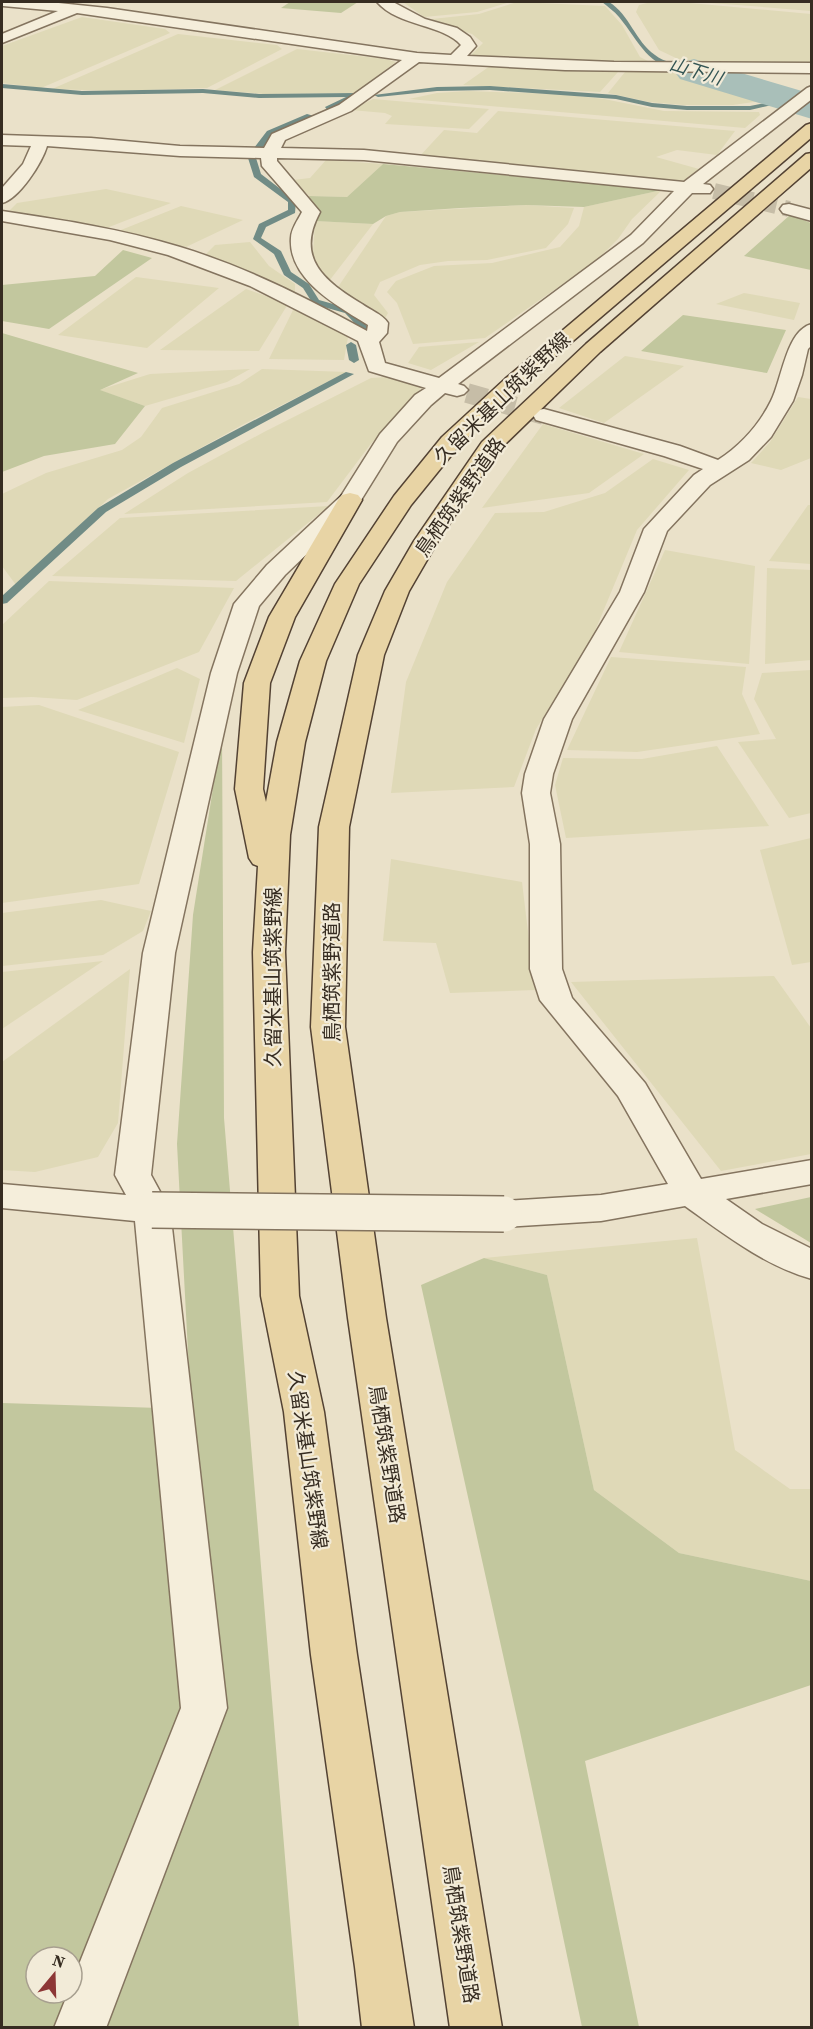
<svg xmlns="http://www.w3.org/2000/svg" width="813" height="2029" font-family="'Source Serif 4','Noto Sans JP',serif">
<rect width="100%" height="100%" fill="#eae1c9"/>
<path fill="#dfd9b7" d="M 403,2 L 510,2 L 477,12 L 424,17 Z
M 517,2 L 605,6 L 622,25 L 640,57 L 652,63 L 470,56 L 483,43 L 472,34 L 433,22 L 432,19 L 479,14 Z
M 651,2 L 679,2 L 811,14 L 811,63 L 695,63 L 678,59 L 659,50 L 636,12 L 639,5 Z
M 697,2 L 811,2 L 811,11 L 751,6 Z
M 82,17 L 165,29 L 170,33 L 41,88 L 2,83 L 2,46 Z
M 178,34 L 277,45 L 282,49 L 207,88 L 115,91 L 52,89 Z
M 297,49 L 386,59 L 396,62 L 355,93 L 264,94 L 215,90 Z
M 490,66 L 541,69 L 618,72 L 600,92 L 463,85 Z
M 625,72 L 684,72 L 768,100 L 733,105 L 683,105 L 649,102 L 608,93 Z
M 468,91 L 558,94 L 604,99 L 664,111 L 759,112 L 760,115 L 745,128 L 409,99 L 437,93 Z
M 373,99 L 489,109 L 469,129 L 385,124 L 392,116 L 385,113 L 351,110 Z
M 498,111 L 735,131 L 717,155 L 677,150 L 656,157 L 699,169 L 684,180 L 676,181 L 418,158 L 444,130 L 477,133 Z
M 326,160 L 383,164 L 347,197 L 309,196 L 293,180 L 310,178 Z
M 106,189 L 171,203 L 104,229 L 6,214 L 17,203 Z
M 662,190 L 632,219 L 618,239 L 596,261 L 485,338 L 413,344 L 397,303 L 387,292 L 396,281 L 434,266 L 492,263 L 560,247 L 579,226 L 584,207 Z
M 526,205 L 574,208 L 568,224 L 546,248 L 487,260 L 448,261 L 420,265 L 380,282 L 374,295 L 388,313 L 383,322 L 336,290 L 386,216 L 400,212 Z
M 181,206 L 243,220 L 186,247 L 116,232 Z
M 315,221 L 373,224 L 326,285 L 313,254 Z
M 250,242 L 269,266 L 295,284 L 295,293 L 203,257 L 215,245 Z
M 136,277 L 219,288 L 147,348 L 58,335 Z
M 246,289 L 288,304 L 259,351 L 160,350 Z
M 744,293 L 800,303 L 794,320 L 716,304 Z
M 295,306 L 348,337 L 344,360 L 269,359 Z
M 479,342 L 431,370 L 408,363 L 419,347 Z
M 625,356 L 684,366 L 604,423 L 559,408 Z
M 250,369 L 227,382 L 145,406 L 99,390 L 150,374 Z
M 262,369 L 347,372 L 242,425 L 108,499 L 16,585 L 2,566 L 2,494 L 46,473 L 122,450 L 141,437 L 162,408 L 239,384 Z
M 386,377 L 423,386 L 370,445 L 327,502 L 124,514 L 188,473 L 264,432 L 371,378 Z
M 798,397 L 811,399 L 811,458 L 781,470 L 751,463 L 770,442 Z
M 543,424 L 644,454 L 589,493 L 482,508 Z
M 653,459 L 689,470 L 637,530 L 590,643 L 536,729 L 514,787 L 391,793 L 406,682 L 447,582 L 495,513 L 544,512 L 605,493 Z
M 808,505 L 811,505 L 811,564 L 769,561 Z
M 329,506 L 236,581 L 52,576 L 120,518 Z
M 665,550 L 755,566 L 749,664 L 619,652 Z
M 767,568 L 811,570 L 811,660 L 765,664 Z
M 49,581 L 234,588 L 199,652 L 77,700 L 32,697 L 2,698 L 2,625 Z
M 611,657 L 746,667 L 742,694 L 760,734 L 637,752 L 567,750 Z
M 177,668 L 200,679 L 184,743 L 78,710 Z
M 811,670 L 811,813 L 789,818 L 738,742 L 776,739 L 754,699 L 762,673 Z
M 39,705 L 179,752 L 139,884 L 2,903 L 2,707 Z
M 717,746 L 769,826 L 566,838 L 555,785 L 563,758 L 642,759 Z
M 811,838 L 811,962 L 792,965 L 760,850 Z
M 391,859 L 522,882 L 535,990 L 450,993 L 436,943 L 383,941 Z
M 101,900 L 151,911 L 143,931 L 103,955 L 2,966 L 2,913 Z
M 103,961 L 2,1029 L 2,972 Z
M 130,969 L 118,1123 L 98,1157 L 35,1172 L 2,1170 L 2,1062 Z
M 774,976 L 811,1028 L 811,1154 L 721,1171 L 571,982 Z
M 697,1238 L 735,1450 L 790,1489 L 811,1489 L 811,1581 L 679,1553 L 594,1490 L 547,1275 L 484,1258 Z"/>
<path fill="#c2c79e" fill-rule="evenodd" d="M 290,2 L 358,2 L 341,13 L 281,8 Z
M 383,164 L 662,190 L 584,207 L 526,205 L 460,208 L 400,212 L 386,216 L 373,224 L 315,221 L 309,196 L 347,197 Z
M 790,215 L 811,223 L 811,270 L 744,256 Z
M 123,250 L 152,258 L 49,329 L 2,321 L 2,285 L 95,276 Z
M 683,315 L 786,330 L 767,373 L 641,351 Z
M 2,333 L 138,373 L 100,390 L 145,406 L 115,444 L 44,456 L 2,472 Z
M 222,731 L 224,1118 L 299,2027 L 2,2028 L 2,1403 L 191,1409 L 177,1144 L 193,915 ZM 36,1957 L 72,1957 L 72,1993 L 36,1993 Z
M 811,1197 L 811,1243 L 755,1209 Z
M 484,1258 L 547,1275 L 594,1490 L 679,1553 L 811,1581 L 811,1685 L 585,1761 L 639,2027 L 582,2027 L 519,1727 L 421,1285 Z"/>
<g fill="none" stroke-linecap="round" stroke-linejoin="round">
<path fill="#718c86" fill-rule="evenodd" d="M 602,2 L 609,2 C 630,15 635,41 655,55 C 664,62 676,64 686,67 L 686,69 C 648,70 640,42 619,17 C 614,11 608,7 602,2 Z
M 2,84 L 82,91 L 203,89 L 259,94 L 357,93 L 361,95 L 328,111 L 325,107 L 346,97 L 259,98 L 203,93 L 82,95 L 2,88 Z
M 490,86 L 616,95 L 652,103 L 687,106 L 750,106 L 786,99 L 790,101 L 750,110 L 687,110 L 652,107 L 616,99 L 490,90 L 437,91 L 378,97 L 374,95 L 437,87 Z
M 307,114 L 314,116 L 273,135 L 261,150 L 254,148 L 267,131 Z
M 252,156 L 256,158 L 261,174 L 296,201 L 295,213 L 266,227 L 261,238 L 281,251 L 291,272 L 309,284 L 319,300 L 351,309 L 367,326 L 367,330 L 361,330 L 345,313 L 313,304 L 303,288 L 284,275 L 274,254 L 253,239 L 259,224 L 288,210 L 288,202 L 254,177 L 248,158 Z
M 351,342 L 356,345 L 359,360 L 354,363 L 349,360 L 346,345 Z
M 346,372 L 354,374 L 181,467 L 106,512 L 7,603 L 2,604 L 2,596 L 98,508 L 173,463 Z"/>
<path fill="#a9bfb9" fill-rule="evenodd" d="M 694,59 L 812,94 L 812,119 L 680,79 L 674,71 L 680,63 Z"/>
<path stroke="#c6bda7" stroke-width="16" stroke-dasharray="16 8" stroke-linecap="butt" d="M 714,191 L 789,209"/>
<path stroke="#c6bda7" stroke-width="20" stroke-dasharray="20 10" stroke-linecap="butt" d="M 467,393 L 544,415"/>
<g stroke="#84745f" stroke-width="3">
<path id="minor" d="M 2,2 L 49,2 L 107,8 L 417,53 L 451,55 L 461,45 C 443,24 399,27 377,2 L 393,2 L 425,19 L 457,28 L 470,37 L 476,46 L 467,56 L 614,62 L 812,63 L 812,73 L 565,70 L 419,62 L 351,111 L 285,140 L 281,148 L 364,150 L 684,182 L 807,88 L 812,86 L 812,99 L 703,184 L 710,185 L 713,189 L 710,193 L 692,193 L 643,243 L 458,384 L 464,386 L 468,390 L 464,394 L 457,396 L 445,393 L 431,405 L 397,442 L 358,505 L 285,575 L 259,606 L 237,673 L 175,953 L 151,1175 L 170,1210 L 227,1708 L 106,2028 L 54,2028 L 68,1993 L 72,1993 L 72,1982 L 181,1708 L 135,1221 L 2,1208 L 2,1184 L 126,1195 L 115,1175 L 143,953 L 211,673 L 234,604 L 267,565 L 341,496 L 380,434 L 415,395 L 426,388 L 369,371 L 358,341 L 250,286 L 168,255 L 110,240 L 2,221 L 2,211 C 62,220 122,229 180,247 C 246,267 307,298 367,331 L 368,325 C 338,306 288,280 291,238 C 291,229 298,220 302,212 L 262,166 L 261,158 L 180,156 L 47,146 C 42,163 19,199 2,203 L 2,188 L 23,164 L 31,146 L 2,145 L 2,135 L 91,138 L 180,146 L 264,148 L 272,134 L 339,105 L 402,60 L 77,13 L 2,43 L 2,34 L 58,11 L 3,6 ZM 277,158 L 364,160 L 674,191 L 631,235 L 439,378 L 385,363 L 379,342 L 387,333 L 388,323 C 382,314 370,310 362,304 C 324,281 295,258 320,212 L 277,161 Z
M 789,204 L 812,210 L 812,221 L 783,213 L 780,209 L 783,205 Z
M 812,324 L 812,345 L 808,349 L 802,375 L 793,401 L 771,437 L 749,460 L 710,485 L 667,531 L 644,592 L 572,719 L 553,774 L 550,793 L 560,844 L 562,969 L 572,998 L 645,1083 L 701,1179 L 812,1160 L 812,1184 L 726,1199 L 762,1224 L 812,1249 L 812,1279 C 765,1266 724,1234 685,1206 L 601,1221 L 504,1227 L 491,1223 L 486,1214 L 491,1205 L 504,1201 L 601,1195 L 668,1184 L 618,1096 L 540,1000 L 530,969 L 530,844 L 522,793 L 525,774 L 544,719 L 620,592 L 644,529 L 694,475 L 703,469 L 664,456 L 536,420 L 533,415 L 536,410 L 544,409 L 680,446 L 718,460 C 741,445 759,425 771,401 C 782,380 786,330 812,324 Z"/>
</g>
<g stroke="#534233" stroke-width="3">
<path id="major" d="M 812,123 L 812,137 L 519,387 L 458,447 L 411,505 L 359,584 L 326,661 L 305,742 L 290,835 L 285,952 L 299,1296 L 324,1412 L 357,1655 L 414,2028 L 362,2028 L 355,1967 L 311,1655 L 284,1412 L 261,1296 L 253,952 L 258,866 L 253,864 L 249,858 L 235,789 L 244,683 L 269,617 L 338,500 L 342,495 L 350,493 L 358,495 L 362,500 L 295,617 L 270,683 L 263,789 L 266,802 L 277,742 L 300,661 L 335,584 L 394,496 L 442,437 L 505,379 L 806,125 Z
M 812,153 L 812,167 L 600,352 L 498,451 L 438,541 L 409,591 L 384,655 L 349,827 L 345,1027 L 386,1318 L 502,2028 L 450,2028 L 348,1318 L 311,1027 L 319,827 L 358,655 L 385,591 L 414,541 L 482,442 L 586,344 L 806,154 Z"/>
</g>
<use href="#minor" fill="#f5eedb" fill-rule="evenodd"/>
<use href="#major" fill="#e8d4a5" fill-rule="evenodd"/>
<g stroke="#84745f" stroke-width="38" stroke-linecap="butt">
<path id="minor-bridge" d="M 152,1210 L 504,1214"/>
</g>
<use href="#minor-bridge" stroke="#f5eedb" stroke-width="35"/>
</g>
<g text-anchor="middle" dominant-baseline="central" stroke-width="4.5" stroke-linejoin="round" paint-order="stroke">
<g font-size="18" font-style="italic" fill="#325453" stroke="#f2ebd8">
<text transform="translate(696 71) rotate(17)">山下川</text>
</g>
<g font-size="20" fill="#362c21" stroke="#f2ebd8">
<text transform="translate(502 398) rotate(-44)">久留米基山筑紫野線</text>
<text transform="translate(460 497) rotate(-55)">鳥栖筑紫野道路</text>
<text transform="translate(332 972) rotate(-90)">鳥栖筑紫野道路</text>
<text transform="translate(273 977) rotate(-90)">久留米基山筑紫野線</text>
<text transform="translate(387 1454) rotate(81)">鳥栖筑紫野道路</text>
<text transform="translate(308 1460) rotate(82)">久留米基山筑紫野線</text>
<text transform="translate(461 1934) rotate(81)">鳥栖筑紫野道路</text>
</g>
</g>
<rect width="813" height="2029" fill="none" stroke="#362c21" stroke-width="6"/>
<g transform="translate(54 1975) rotate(19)"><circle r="28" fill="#f2ebd8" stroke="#a79f8f" stroke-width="1.5"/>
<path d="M0-4.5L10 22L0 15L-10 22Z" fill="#8d3736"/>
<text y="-9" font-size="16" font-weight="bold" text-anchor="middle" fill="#362c21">N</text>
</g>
</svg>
